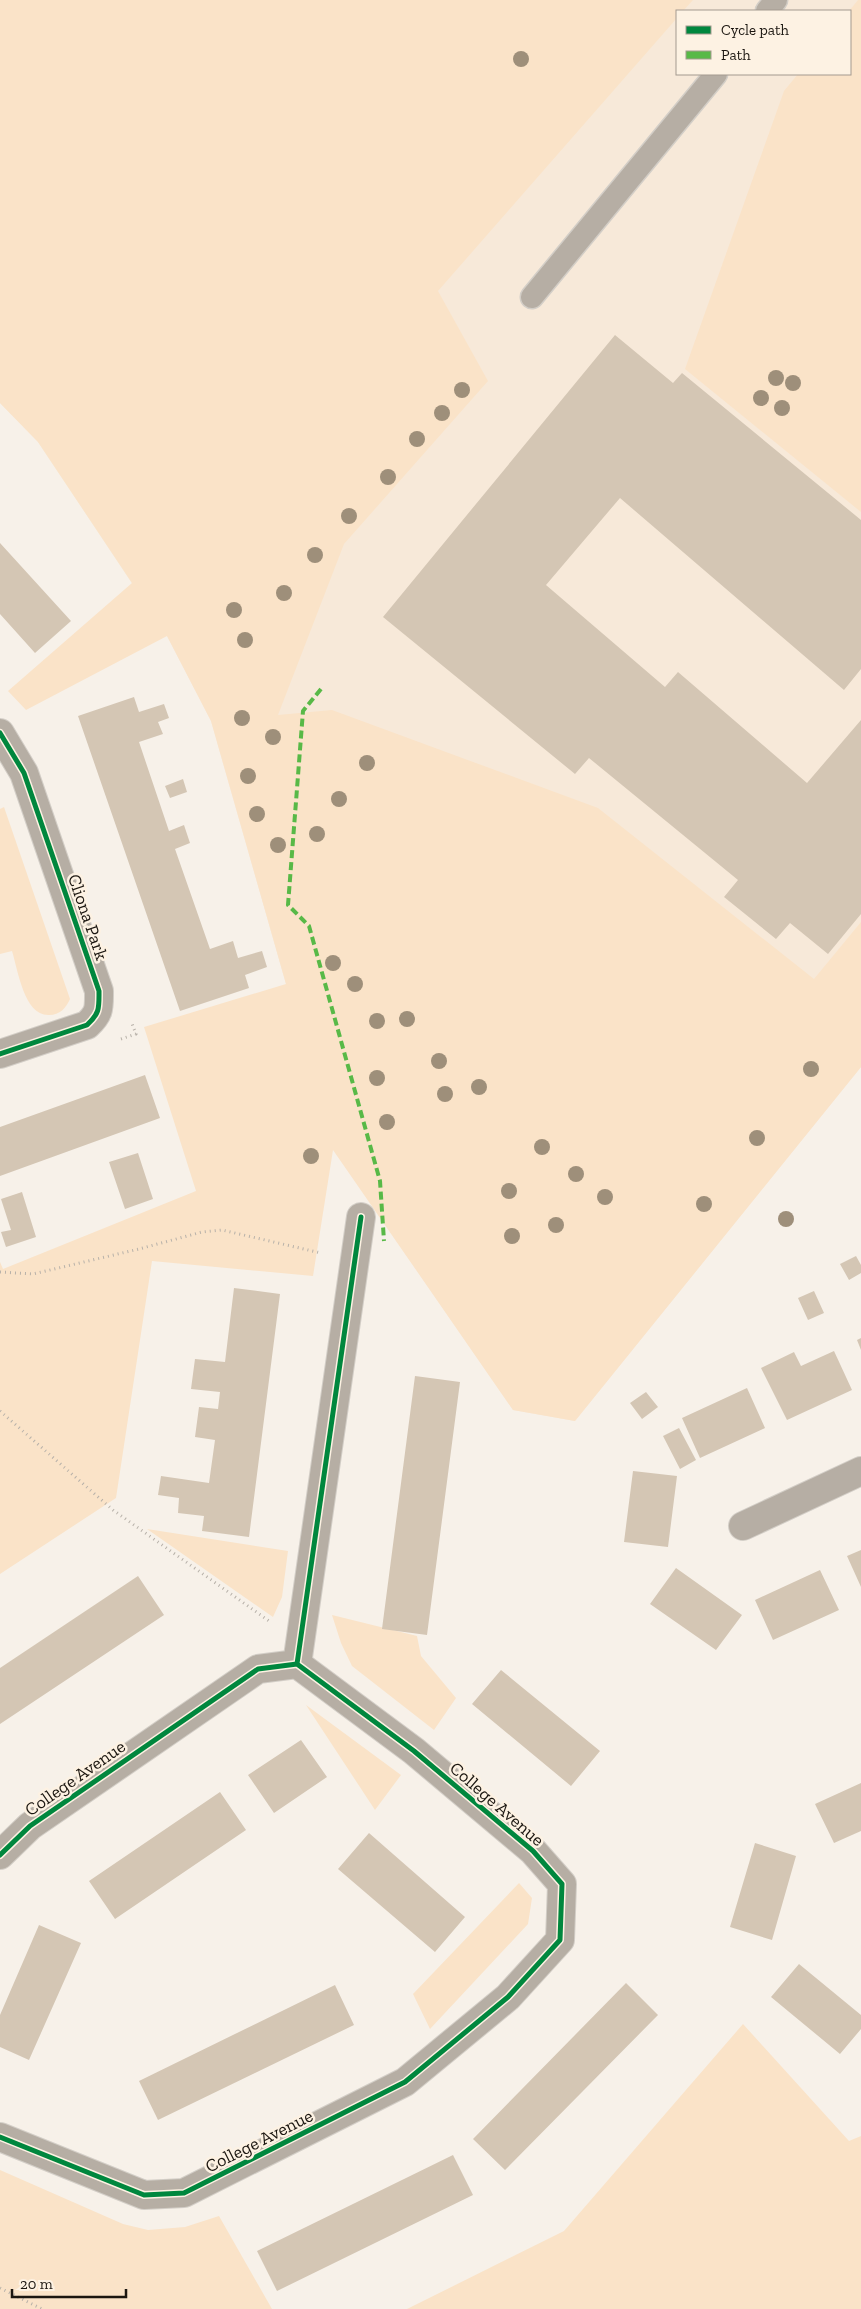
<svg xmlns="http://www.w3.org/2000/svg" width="861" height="2309" font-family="'Zilla Slab',serif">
<rect width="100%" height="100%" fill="#f7f1e9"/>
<path fill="#f7e9d9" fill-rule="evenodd" d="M 0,0 L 861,0 L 861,1067 L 575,1421 L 513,1410 L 333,1149 L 211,721 L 167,636 L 38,442 L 0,403 ZM 677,11 L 850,11 L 850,74 L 677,74 Z"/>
<path fill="#fae3c8" d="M 0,0 L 693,0 L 683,11 L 677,11 L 677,18 L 438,291 L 488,381 L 344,544 L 278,715 L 332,710 L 598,808 L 814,979 L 861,922 L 861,1067 L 575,1421 L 513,1410 L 333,1150 L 313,1276 L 152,1261 L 116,1498 L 0,1574 L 0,1262 L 3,1269 L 196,1191 L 144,1027 L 286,984 L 211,721 L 167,636 L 26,710 L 8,691 L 132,583 L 38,442 L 0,403 Z
M 858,0 L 861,0 L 861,512 L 685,369 L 784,91 L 798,74 L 850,74 L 849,11 Z
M 4,807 L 70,999 C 66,1008 60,1015 49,1015 C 24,1016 18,970 12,951 L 0,954 L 0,809 Z
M 147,1529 L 288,1551 L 282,1597 L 273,1617 Z
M 332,1615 L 417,1636 L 421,1656 L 456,1698 L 434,1730 L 352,1666 L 341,1643 Z
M 306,1705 L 401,1775 L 375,1810 Z
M 519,1883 L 532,1898 L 528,1924 L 430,2029 L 413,1994 Z
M 743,2024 L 849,2141 L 861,2136 L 861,2309 L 407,2309 L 564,2231 Z
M 0,2170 L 123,2224 L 148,2230 L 185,2227 L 219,2216 L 272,2309 L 0,2309 Z"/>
<path fill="#d4c6b4" d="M 615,335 L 673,383 L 682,373 L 861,520 L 861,669 L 844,690 L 620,498 L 546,585 L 665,687 L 678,672 L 807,783 L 861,720 L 861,914 L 828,954 L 790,923 L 776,939 L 724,897 L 738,880 L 589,758 L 575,774 L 383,617 Z
M 0,543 L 71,621 L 35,653 L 0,614 Z
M 134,697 L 139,712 L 164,704 L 169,718 L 158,722 L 163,734 L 139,742 L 169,831 L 184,825 L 190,843 L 175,849 L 210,949 L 233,941 L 238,958 L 262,951 L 267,967 L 245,975 L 249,988 L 180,1011 L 78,716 Z
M 183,779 L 187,792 L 170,798 L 165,786 Z
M 145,1075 L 160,1118 L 0,1176 L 0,1127 Z
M 138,1153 L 153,1199 L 125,1209 L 109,1162 Z
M 22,1192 L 36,1237 L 6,1247 L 1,1232 L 11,1230 L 1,1199 Z
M 856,1256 L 861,1265 L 861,1273 L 849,1280 L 840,1264 Z
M 234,1288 L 280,1294 L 249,1537 L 202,1531 L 204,1516 L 178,1513 L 179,1498 L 158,1495 L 161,1476 L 209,1483 L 215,1440 L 195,1437 L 199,1407 L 218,1409 L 220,1392 L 191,1389 L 195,1359 L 225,1362 Z
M 814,1291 L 824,1313 L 808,1320 L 798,1298 Z
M 861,1338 L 861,1350 L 857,1340 Z
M 834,1351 L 852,1390 L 787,1420 L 761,1368 L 794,1352 L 801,1366 Z
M 415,1376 L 460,1382 L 427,1635 L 382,1629 Z
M 747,1388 L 765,1428 L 700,1458 L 682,1418 Z
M 646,1392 L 658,1407 L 642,1419 L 630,1403 Z
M 679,1428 L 696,1460 L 680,1469 L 663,1436 Z
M 633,1471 L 677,1476 L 668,1547 L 624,1542 Z
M 861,1550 L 861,1587 L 847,1556 Z
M 676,1568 L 742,1615 L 716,1650 L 650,1604 Z
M 820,1570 L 839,1610 L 773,1640 L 755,1600 Z
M 138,1576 L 164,1615 L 0,1724 L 0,1668 Z
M 501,1670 L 600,1751 L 571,1786 L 472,1704 Z
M 301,1740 L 327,1777 L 274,1813 L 248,1775 Z
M 861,1783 L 861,1831 L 834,1843 L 815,1804 Z
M 220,1792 L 246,1830 L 115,1919 L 89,1881 Z
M 369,1833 L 465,1917 L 435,1952 L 338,1869 Z
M 755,1843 L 796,1856 L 772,1940 L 730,1927 Z
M 39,1925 L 81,1943 L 29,2060 L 0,2047 L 0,2015 Z
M 799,1964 L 861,2015 L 861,2029 L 840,2054 L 771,1997 Z
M 626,1983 L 658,2015 L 505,2170 L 473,2139 Z
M 335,1985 L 354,2025 L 158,2120 L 139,2081 Z
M 453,2155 L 473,2195 L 277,2291 L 257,2251 Z"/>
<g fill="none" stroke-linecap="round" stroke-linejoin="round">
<g stroke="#d3cec7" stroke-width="25">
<path id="lane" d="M 767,11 L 776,0
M 532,297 L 716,74"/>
</g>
<g stroke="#d3cec7" stroke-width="30">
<path id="street" d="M 0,733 L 24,773 L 99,991 C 99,1008 100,1013 87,1025 L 0,1054
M 743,1526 L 861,1471
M 297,1664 L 361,1217
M 0,1855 L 30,1826 L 258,1669 L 297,1664 L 414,1751 L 533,1851 L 562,1884 L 560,1940 L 508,1997 L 405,2082 L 184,2193 L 144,2195 L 0,2137"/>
</g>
<path stroke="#b7b1a9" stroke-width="3" stroke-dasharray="1 4" stroke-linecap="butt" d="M 121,1039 L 136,1034 L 131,1021
M 0,1272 L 33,1274 L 139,1249 L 202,1232 L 222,1230 L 321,1253
M 0,1411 L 113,1510 L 269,1621
M 0,2288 L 42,2309"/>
<use href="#lane" stroke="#b6aea4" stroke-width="22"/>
<use href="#street" stroke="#b6aea4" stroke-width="28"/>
<path stroke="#58b947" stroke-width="4" stroke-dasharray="8 4" stroke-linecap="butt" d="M 321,689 L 303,711 L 288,905 L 309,926 L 380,1181 L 384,1241"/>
<g stroke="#fdf2e3" stroke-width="8">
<path id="cycleway" d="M 0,733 L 24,773 L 99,991 C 99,1008 100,1013 87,1025 L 0,1054
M 297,1664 L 361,1217
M 0,1855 L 30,1826 L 258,1669 L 297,1664 L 414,1751 L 533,1851 L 562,1884 L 560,1940 L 508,1997 L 405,2082 L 184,2193 L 144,2195 L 0,2137"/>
</g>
<use href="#cycleway" stroke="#00873e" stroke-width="5"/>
</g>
<g fill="#9e8f7a">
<circle cx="521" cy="59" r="8"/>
<circle cx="776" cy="378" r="8"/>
<circle cx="793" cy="383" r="8"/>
<circle cx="462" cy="390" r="8"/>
<circle cx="761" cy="398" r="8"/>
<circle cx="782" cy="408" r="8"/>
<circle cx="442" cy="413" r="8"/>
<circle cx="417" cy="439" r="8"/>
<circle cx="388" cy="477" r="8"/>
<circle cx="349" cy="516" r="8"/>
<circle cx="315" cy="555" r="8"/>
<circle cx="284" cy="593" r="8"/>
<circle cx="234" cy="610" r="8"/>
<circle cx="245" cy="640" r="8"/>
<circle cx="242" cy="718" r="8"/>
<circle cx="273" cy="737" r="8"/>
<circle cx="367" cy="763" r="8"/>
<circle cx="248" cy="776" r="8"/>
<circle cx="339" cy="799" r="8"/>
<circle cx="257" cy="814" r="8"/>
<circle cx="317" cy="834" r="8"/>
<circle cx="278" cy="845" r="8"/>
<circle cx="333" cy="963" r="8"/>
<circle cx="355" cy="984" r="8"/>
<circle cx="407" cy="1019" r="8"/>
<circle cx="377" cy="1021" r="8"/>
<circle cx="439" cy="1061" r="8"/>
<circle cx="811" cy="1069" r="8"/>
<circle cx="377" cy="1078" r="8"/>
<circle cx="479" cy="1087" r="8"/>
<circle cx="445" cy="1094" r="8"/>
<circle cx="387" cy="1122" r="8"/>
<circle cx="757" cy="1138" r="8"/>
<circle cx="542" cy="1147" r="8"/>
<circle cx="311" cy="1156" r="8"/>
<circle cx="576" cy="1174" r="8"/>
<circle cx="509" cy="1191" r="8"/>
<circle cx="605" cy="1197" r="8"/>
<circle cx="704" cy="1204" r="8"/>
<circle cx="786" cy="1219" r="8"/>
<circle cx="556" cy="1225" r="8"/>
<circle cx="512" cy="1236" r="8"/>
</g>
<g text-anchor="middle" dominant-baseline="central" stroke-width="5" stroke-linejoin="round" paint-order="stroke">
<g font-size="18" fill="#1b1610" stroke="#fdf2e3">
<text transform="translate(88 917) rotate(71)">Cliona Park</text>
<text transform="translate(75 1778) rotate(-35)">College Avenue</text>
<text transform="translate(497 1804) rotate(41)">College Avenue</text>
<text transform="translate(259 2141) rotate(-27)">College Avenue</text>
</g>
</g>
<rect x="676" y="10" width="175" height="65" fill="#fdf2e3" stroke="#a39a8f"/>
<rect x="686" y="26" width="25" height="8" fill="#00873e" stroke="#a39a8f"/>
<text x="721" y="35" font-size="15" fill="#1b1610">Cycle path</text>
<rect x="686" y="51" width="25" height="8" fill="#58b947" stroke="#a39a8f"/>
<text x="721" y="60" font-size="15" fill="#1b1610">Path</text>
<path d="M12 2289v8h114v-8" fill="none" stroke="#1b1610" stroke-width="2.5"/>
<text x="20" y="2289" font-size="15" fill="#1b1610" stroke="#fdf2e3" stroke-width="4" paint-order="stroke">20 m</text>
</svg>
